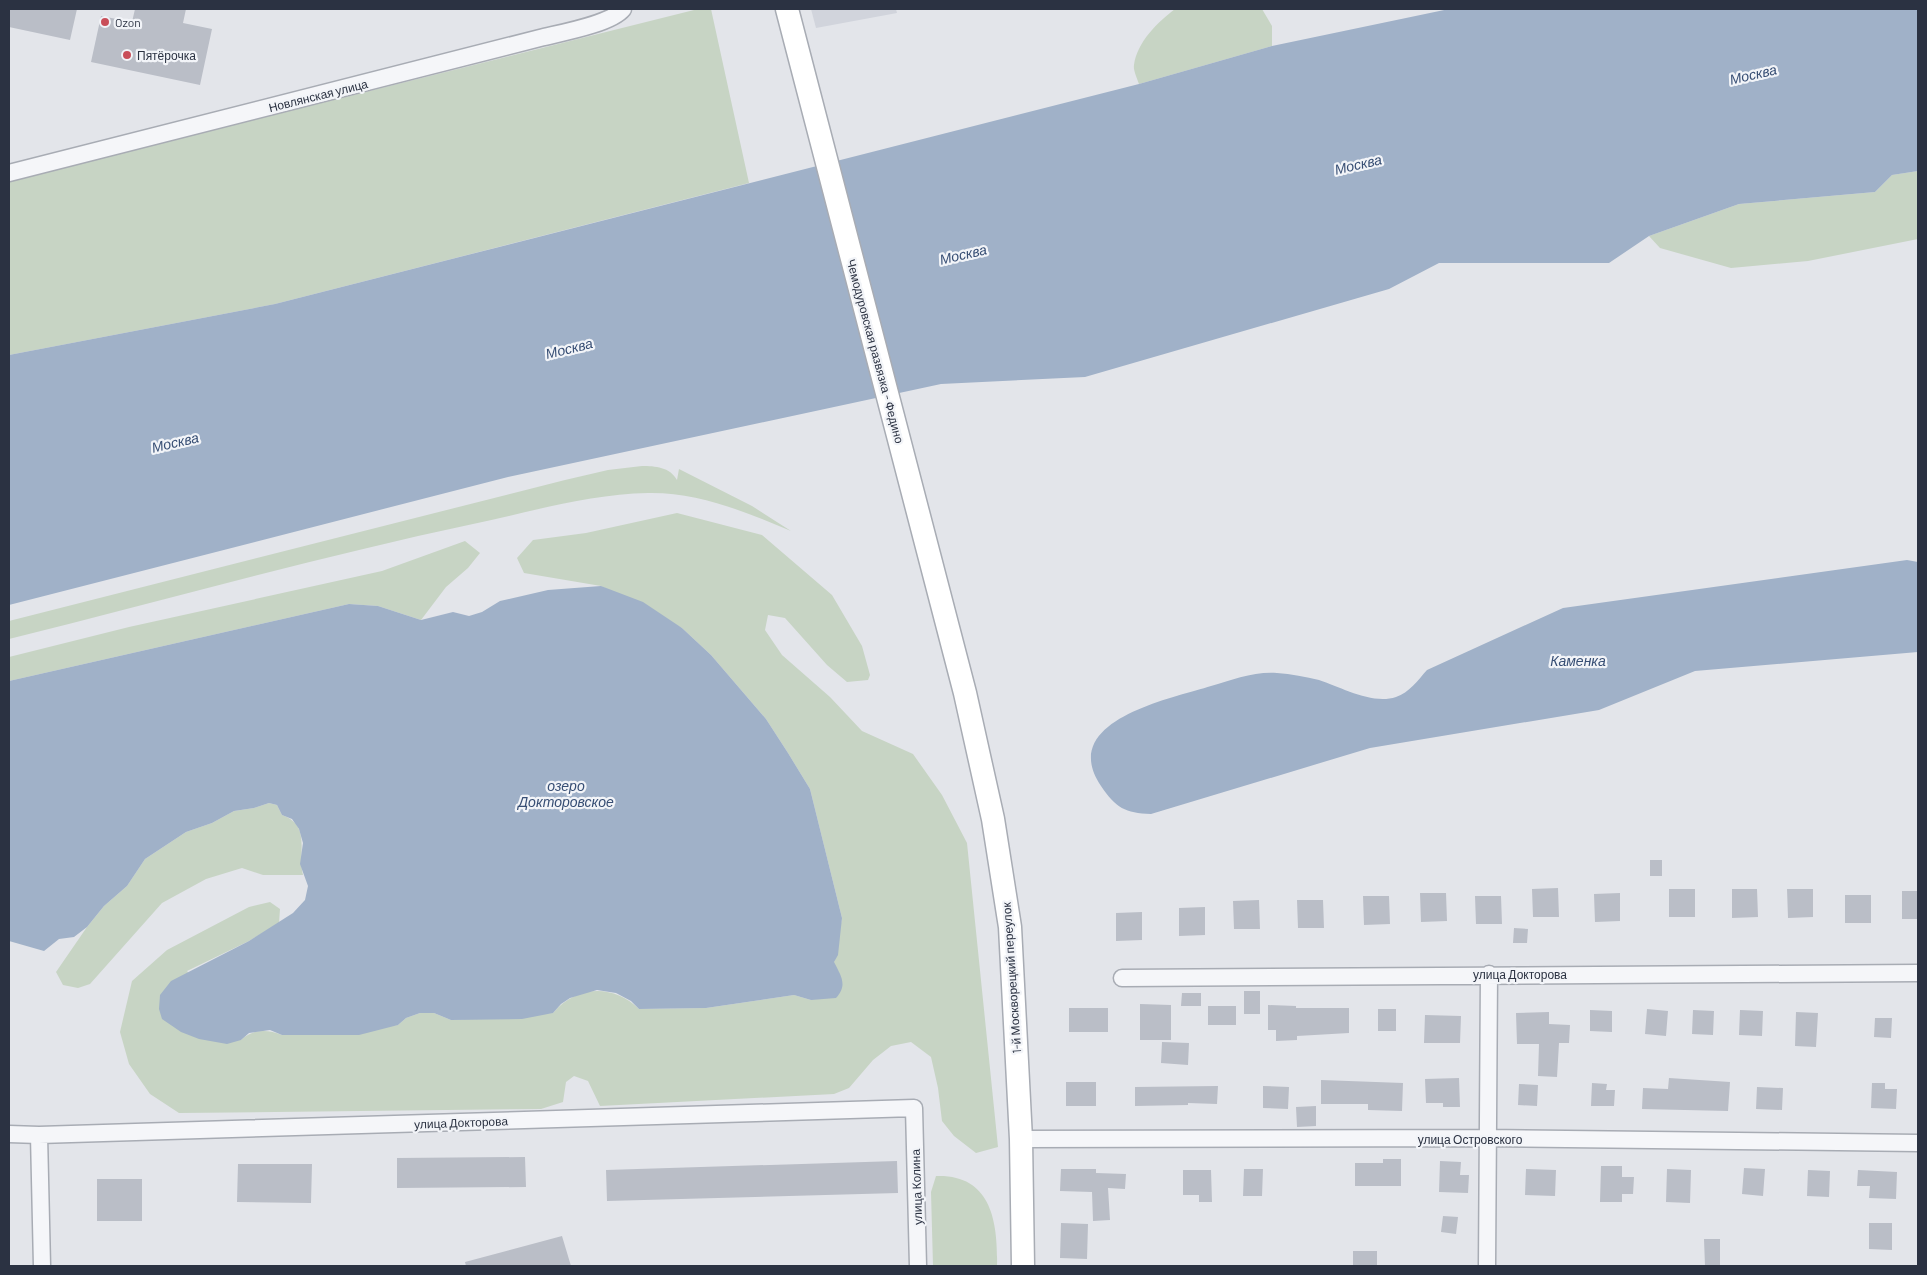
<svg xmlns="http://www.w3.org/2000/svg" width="1927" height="1275" font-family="Barlow,sans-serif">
<rect width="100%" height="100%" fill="#e3e5ea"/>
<path fill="#d1d4dc" d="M 811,9 L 896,9 L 897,13 L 816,28 Z"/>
<path fill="#c7d4c4" d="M 698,9 L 711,9 L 749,183 L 275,304 L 9,355 L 9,181 Z
M 1175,9 L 1262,9 L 1272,26 L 1272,46 L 1139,84 C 1137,78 1133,70 1134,65 C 1137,42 1158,22 1175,9 Z
M 1918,171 L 1918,239 L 1808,261 L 1731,268 L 1660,248 L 1649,236 L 1739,204 L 1875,192 L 1892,175 Z
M 642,466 C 655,466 670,467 677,480 L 679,469 L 752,506 L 791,531 C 746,512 698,492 648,493 C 589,494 530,512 473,524 C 317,557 163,601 9,639 L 9,621 L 565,480 L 608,470 Z
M 677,513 L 762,535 L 832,595 L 862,646 L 870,675 L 868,680 L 847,682 L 827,665 L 785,618 L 768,615 L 765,630 L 782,655 L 830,697 L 862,731 L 913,754 L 942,795 L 967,843 L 998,1147 L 976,1153 L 954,1136 L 942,1121 L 938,1088 L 931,1057 L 911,1042 L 891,1046 L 873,1060 L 849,1088 L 834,1094 L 600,1106 L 588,1081 L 574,1076 L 566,1082 L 563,1102 L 541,1109 L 179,1113 L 150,1094 L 129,1064 L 120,1032 L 132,981 L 167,950 L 249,907 L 270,902 L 280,909 L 279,923 L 249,941 L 187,971 L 241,1040 C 253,1029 267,1029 282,1035 L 398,1025 L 406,1018 L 420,1013 L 434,1013 L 451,1020 L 553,1013 C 577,985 613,984 639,1009 L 706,1008 L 794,995 L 811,1000 L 834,962 L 842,918 L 810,789 L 788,753 L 766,719 L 711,655 L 682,628 L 601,586 L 524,573 L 517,558 L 533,540 L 586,533 Z
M 465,541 L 480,553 L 468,568 L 446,587 L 421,620 L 378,606 L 349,604 L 9,681 L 9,657 L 129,627 L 382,571 Z
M 269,803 L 277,805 L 282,815 C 312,826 297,852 303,875 L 263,875 L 242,868 L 206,879 L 162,903 L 90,984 L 78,988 L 63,985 L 56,972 L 87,927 L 104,906 L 127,886 L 145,859 L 186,832 L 212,823 L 234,811 L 254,808 Z
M 936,1176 C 992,1174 998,1223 997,1266 L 933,1266 L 931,1192 Z"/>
<path fill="#a0b1c8" d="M 1449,9 L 1918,9 L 1918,171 L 1892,175 L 1875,192 L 1739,204 L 1649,236 L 1609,263 L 1439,263 L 1389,289 L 1085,377 L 941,384 L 508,477 L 9,605 L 9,355 L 275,304 L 1139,84 L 1272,46 Z
M 1907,560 L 1918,562 L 1918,652 L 1695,671 L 1599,710 L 1370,748 L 1151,814 C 1125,813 1116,808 1101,786 C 1057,721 1169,699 1211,686 C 1231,680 1256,671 1277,673 C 1291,674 1306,677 1319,680 C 1341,687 1372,705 1396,697 C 1409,693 1418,680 1427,670 L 1563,608 Z
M 601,586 L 643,602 L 682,628 L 711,655 L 766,719 L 788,753 L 810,789 L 842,918 L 838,955 L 834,962 C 841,976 848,985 836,998 L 811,1000 L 794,995 L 706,1008 L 639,1009 L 631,1001 L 616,993 L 597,990 L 570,998 L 561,1004 L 553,1013 L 522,1019 L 451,1020 L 434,1013 L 420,1013 L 406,1018 L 398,1025 L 359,1035 L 282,1035 L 270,1030 L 249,1033 L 241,1040 L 227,1044 L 199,1039 L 181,1032 L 162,1019 L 159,1009 L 160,995 L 171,981 L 249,941 L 293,913 L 305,900 L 308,886 L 300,864 L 303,843 L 299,829 L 292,819 L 282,815 L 277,805 L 269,803 L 254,808 L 234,811 L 212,823 L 186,832 L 145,859 L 127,886 L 104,906 L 87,927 L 74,937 L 59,939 L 44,951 L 9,941 L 9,681 L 349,604 L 378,606 L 421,620 L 453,612 L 469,616 L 482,612 L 500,601 L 548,590 Z"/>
<path fill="#babec7" d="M 9,9 L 77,9 L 70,40 L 9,27 Z
M 135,9 L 186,9 L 183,23 L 212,29 L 200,85 L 91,62 L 101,16 L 132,22 Z
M 1650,860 L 1662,860 L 1662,876 L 1650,876 Z
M 1558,888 L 1559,917 L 1533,917 L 1532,889 Z
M 1669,889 L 1695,889 L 1695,917 L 1669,917 Z
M 1732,889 L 1757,889 L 1758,917 L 1732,918 Z
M 1787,889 L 1813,889 L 1813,917 L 1788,918 Z
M 1902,891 L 1918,891 L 1918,919 L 1902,919 Z
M 1420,893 L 1446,893 L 1447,921 L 1421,922 Z
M 1620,893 L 1620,921 L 1595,922 L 1594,894 Z
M 1845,895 L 1871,895 L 1871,923 L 1845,923 Z
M 1363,896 L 1389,896 L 1390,924 L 1364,925 Z
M 1475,896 L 1501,896 L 1502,924 L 1476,924 Z
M 1259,900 L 1260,929 L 1234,929 L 1233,901 Z
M 1297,900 L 1323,900 L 1324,928 L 1298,928 Z
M 1205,907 L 1205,935 L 1179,936 L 1179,908 Z
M 1142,912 L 1142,940 L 1116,941 L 1116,913 Z
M 1514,928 L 1528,929 L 1527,943 L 1513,943 Z
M 1244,991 L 1260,991 L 1260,1014 L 1244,1014 Z
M 1182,993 L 1201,993 L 1201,1006 L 1181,1006 Z
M 1140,1004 L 1171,1005 L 1171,1040 L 1140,1040 Z
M 1268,1005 L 1296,1006 L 1296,1008 L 1349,1008 L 1349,1033 L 1297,1036 L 1297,1040 L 1276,1041 L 1276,1030 L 1268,1030 Z
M 1208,1006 L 1236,1006 L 1236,1025 L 1208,1025 Z
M 1069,1008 L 1108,1008 L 1108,1032 L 1069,1032 Z
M 1378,1009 L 1396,1009 L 1396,1031 L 1378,1031 Z
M 1647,1009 L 1668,1011 L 1666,1036 L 1645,1034 Z
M 1590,1010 L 1612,1011 L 1612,1032 L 1590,1031 Z
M 1693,1010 L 1714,1011 L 1713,1035 L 1692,1034 Z
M 1740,1010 L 1763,1011 L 1762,1036 L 1739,1035 Z
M 1549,1012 L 1549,1024 L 1570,1025 L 1569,1043 L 1559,1043 L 1557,1077 L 1538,1076 L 1539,1044 L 1517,1044 L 1516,1013 Z
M 1796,1012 L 1818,1013 L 1816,1047 L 1795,1046 Z
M 1425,1015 L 1461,1016 L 1460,1043 L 1424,1043 Z
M 1875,1018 L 1892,1018 L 1891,1038 L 1874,1037 Z
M 1162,1042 L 1189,1043 L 1188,1065 L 1161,1063 Z
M 1459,1078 L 1460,1107 L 1443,1107 L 1443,1103 L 1426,1103 L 1425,1079 Z
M 1669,1078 L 1730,1082 L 1728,1111 L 1642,1109 L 1643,1088 L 1668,1089 Z
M 1321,1080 L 1403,1083 L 1402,1111 L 1368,1110 L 1368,1104 L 1321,1104 Z
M 1066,1082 L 1096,1082 L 1096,1106 L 1066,1106 Z
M 1592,1083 L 1607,1084 L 1606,1090 L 1615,1090 L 1614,1106 L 1591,1106 Z
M 1872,1083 L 1885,1083 L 1885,1089 L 1897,1089 L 1896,1109 L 1871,1108 Z
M 1519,1084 L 1538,1085 L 1537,1106 L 1518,1105 Z
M 1218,1086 L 1217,1104 L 1188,1103 L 1188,1105 L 1135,1106 L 1135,1087 Z
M 1263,1086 L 1289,1087 L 1288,1109 L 1263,1108 Z
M 1757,1087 L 1783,1088 L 1782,1110 L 1756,1109 Z
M 1316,1106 L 1316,1126 L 1297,1127 L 1296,1107 Z
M 525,1157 L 526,1187 L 397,1188 L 397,1158 Z
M 1383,1159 L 1401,1159 L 1401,1186 L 1355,1186 L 1355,1163 L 1383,1163 Z
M 897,1161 L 898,1193 L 607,1201 L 606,1170 Z
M 1440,1161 L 1461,1162 L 1460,1175 L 1469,1175 L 1468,1193 L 1439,1192 Z
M 238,1164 L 312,1164 L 311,1203 L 237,1202 Z
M 1601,1166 L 1622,1166 L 1622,1177 L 1634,1177 L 1633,1194 L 1622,1194 L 1622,1202 L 1600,1202 Z
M 1744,1168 L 1765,1169 L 1763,1196 L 1742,1194 Z
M 1061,1169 L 1096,1169 L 1096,1173 L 1126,1174 L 1125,1189 L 1108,1188 L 1110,1220 L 1093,1221 L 1092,1192 L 1060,1191 Z
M 1244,1169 L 1263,1169 L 1262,1196 L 1243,1196 Z
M 1526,1169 L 1556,1170 L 1555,1196 L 1525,1195 Z
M 1667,1169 L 1691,1170 L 1690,1203 L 1666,1202 Z
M 1183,1170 L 1211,1170 L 1212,1202 L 1199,1202 L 1199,1195 L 1183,1195 Z
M 1808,1170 L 1830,1171 L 1829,1197 L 1807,1196 Z
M 1858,1170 L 1897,1172 L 1896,1199 L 1869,1198 L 1870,1186 L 1857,1186 Z
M 97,1179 L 142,1179 L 142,1221 L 97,1221 Z
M 1443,1216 L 1458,1217 L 1456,1234 L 1441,1232 Z
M 1061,1223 L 1088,1224 L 1087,1259 L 1060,1258 Z
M 1869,1223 L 1892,1223 L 1892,1250 L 1869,1249 Z
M 562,1236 L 571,1266 L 466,1266 L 465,1262 Z
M 1704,1239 L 1720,1239 L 1720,1266 L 1705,1266 Z
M 1353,1251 L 1377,1251 L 1377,1266 L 1353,1266 Z"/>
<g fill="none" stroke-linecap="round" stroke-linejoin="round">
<g stroke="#a8acb4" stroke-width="19">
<path id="street" d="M 9,173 L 540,38 C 560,33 611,24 623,9
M 1122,978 L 1918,973
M 9,1134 L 39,1135 L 914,1108 L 918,1266
M 39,1135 L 42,1266
M 1021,1139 L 1488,1138 L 1918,1143
M 1487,1266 L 1489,974"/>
</g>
<g stroke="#a8acb4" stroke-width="25">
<path id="secondary" d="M 787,9 L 965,693 L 993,819 L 1010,927 L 1021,1139 L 1023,1266"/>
</g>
<use href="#street" stroke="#f5f6f9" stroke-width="16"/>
<use href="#secondary" stroke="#fff" stroke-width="22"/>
</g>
<g fill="#c94e59" stroke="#f2f4f8" stroke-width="2">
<circle cx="105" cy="22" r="5"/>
<circle cx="127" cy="55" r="5"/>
</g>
<g text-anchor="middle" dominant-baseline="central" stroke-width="4.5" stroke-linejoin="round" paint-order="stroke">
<g font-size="12" fill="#2b3242" stroke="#f2f4f8" text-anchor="start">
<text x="115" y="22">Ozon</text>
<text x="137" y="55">Пятёрочка</text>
</g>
<g font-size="12" fill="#2b3242" stroke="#f2f4f8">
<text transform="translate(318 95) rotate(-14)">Новлянская улица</text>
<text transform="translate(876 351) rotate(75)">Чемодуровская развязка - Федино</text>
<text x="1520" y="974">улица Докторова</text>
<text transform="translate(1011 978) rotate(-94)">1-й Москворецкий переулок</text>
<text transform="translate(461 1122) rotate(-2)">улица Докторова</text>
<text x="1470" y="1139">улица Островского</text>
<text transform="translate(916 1187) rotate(-92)">улица Колина</text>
</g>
<g font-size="14" font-style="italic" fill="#374e74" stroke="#f2f4f8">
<text transform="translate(1753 74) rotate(-13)">Москва</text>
<text transform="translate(1358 164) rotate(-13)">Москва</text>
<text transform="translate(963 254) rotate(-13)">Москва</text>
<text transform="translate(569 348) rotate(-14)">Москва</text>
<text transform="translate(175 442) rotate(-13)">Москва</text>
<text x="1578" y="660">Каменка</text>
<text x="566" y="785">озеро<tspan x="566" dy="16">Докторовское</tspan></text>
</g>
</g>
<rect width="1927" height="1275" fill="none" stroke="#2b3242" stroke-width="20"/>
</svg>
